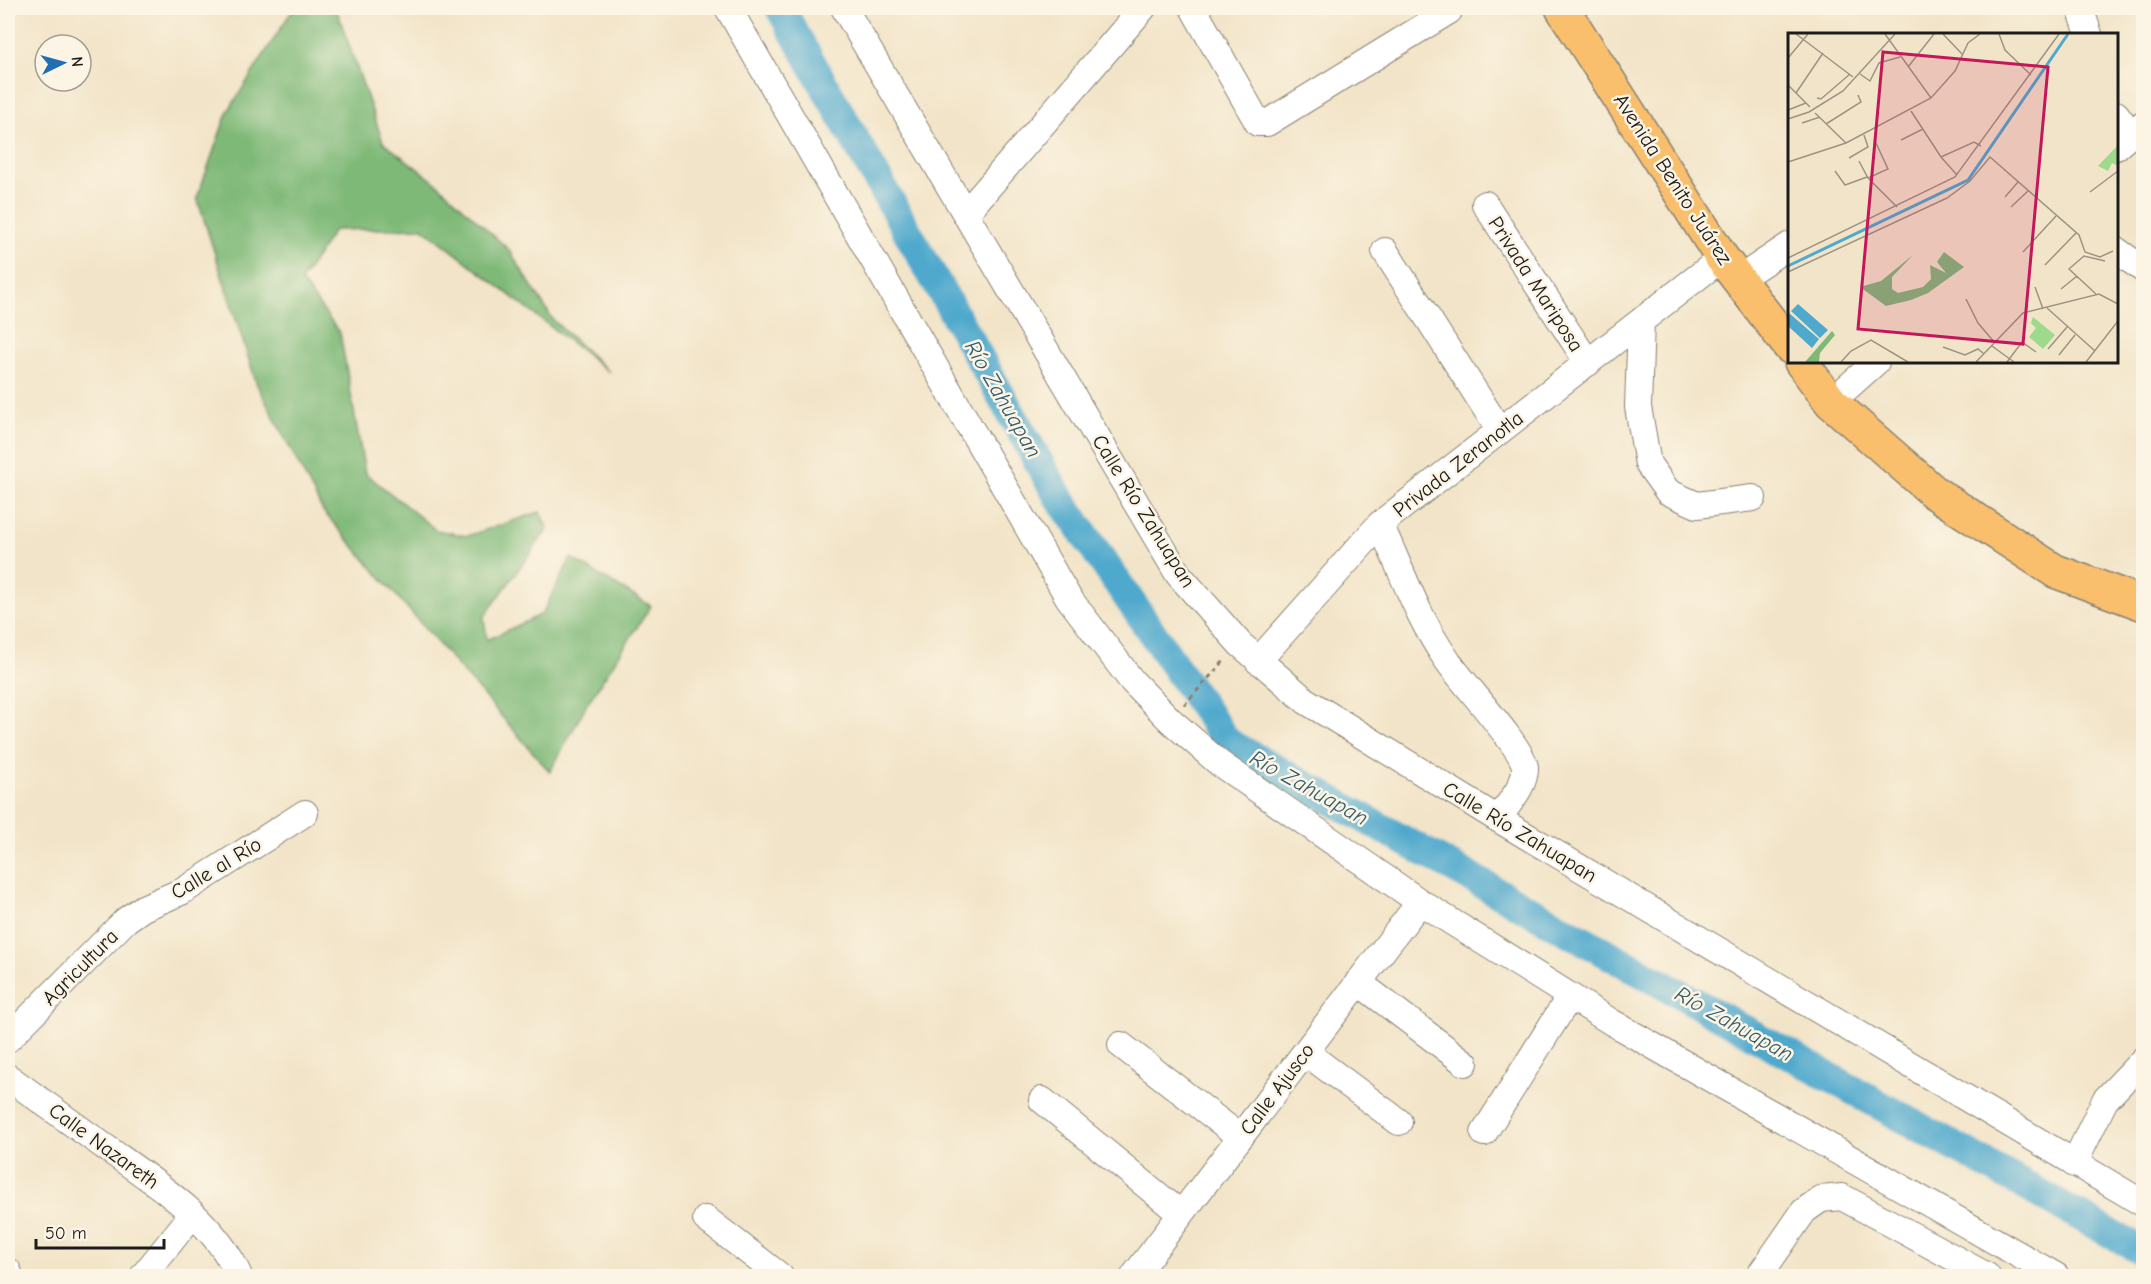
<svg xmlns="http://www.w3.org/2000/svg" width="2151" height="1284" font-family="'Comic Neue',sans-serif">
<rect width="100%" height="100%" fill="#fcf5e5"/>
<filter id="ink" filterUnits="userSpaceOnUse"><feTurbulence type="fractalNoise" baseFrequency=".0167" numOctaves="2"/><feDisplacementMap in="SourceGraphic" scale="12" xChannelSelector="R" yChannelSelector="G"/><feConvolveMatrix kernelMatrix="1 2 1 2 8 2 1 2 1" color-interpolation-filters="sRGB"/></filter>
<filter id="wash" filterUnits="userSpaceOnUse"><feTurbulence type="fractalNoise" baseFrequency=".008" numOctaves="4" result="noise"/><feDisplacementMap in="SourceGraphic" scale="24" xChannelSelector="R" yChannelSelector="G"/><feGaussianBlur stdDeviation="1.35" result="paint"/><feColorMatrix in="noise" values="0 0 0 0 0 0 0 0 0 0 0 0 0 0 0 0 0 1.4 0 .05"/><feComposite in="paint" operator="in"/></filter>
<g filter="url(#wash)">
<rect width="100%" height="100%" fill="#f2e4c8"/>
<path fill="#7fb978" stroke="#4e6a4a" stroke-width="1.5" d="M 297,8 L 336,8 L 383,142 L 440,186 L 509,250 L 553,320 L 609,372 L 423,228 L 334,230 L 301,281 L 340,333 L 365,473 L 436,530 L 467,536 L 540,512 L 548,529 L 484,617 L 487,640 L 542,614 L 571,558 L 651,606 L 587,704 L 550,772 L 323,511 L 257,385 L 197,198 L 227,113 L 291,12 Z"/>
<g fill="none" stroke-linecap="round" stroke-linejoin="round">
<path stroke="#4fa9cd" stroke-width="30" d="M 780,8 L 1058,496 L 1227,742 L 2144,1252"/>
</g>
</g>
<g filter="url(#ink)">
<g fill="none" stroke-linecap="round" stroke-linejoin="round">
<g stroke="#878072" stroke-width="28">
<path id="minor" d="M 728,8 L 1068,597 L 1132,681 L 1170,720 L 1219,763 L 1420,902 L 1613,1023 L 2056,1276
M 844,8 L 1178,574 L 1240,644 L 1306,701 L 1498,819 L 2144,1204
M 1193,8 L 1258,123 L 1267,123 L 1449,11
M 2080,8 L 2089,34
M 2116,114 L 2131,134
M 2116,147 L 2144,123
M 1485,204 L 1588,363
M 966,213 L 1143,8
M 2116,250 L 2144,270
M 1385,251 L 1500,431
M 1739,279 L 1790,245
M 1641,321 L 1638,407 L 1648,464 L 1668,492 L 1697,505 L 1753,498
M 1831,402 L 1876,362
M 1380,524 C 1401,569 1418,619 1447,660 C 1461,681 1523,748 1525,767 C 1526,786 1507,805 1498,819
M 1258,661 L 1380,524 L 1722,258
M 1358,982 L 1465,1063
M 8,1039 L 126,920 L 143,908 L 183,891 L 305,813
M 1121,1045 L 1240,1137
M 1305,1052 L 1399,1122
M 8,1077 C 40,1100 73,1124 105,1147 C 154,1182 214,1219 239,1276
M 1042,1100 L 1181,1214
M 1484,1133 L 1570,996
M 2074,1164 L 2105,1100 L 2144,1059
M 706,1219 L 780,1276
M 8,1271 L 10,1276
M 143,1276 L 192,1215
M 1134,1276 L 1420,902
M 1759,1276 L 1804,1211 L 1821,1199 L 1842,1197 L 1987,1276"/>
</g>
<g stroke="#878072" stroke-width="36">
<path id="major" d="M 1562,8 L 1722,258 L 1790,347
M 1801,362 L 1831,402 L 1935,493 L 2055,571 L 2144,604"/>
</g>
<path stroke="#878072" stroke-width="3" stroke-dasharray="4.5 4.5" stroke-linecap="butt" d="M 1184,705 L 1226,659"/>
<use href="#minor" stroke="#fff" stroke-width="26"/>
<use href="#major" stroke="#f9bf6c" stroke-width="33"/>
</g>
</g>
<g text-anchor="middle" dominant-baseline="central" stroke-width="5" stroke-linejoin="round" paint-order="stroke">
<g font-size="21" fill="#1c1c1c" stroke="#fcf5e5">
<text transform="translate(1673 179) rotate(57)">Avenida Benito Juárez</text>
<text transform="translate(1536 284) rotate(57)">Privada Mariposa</text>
<text transform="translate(1458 464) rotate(-38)">Privada Zeranotla</text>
<text transform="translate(1144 511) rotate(58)">Calle Río Zahuapan</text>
<text transform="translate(1520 832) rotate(31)">Calle Río Zahuapan</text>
<text transform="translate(216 868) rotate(-31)">Calle al Río</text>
<text transform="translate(80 967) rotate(-45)">Agricultura</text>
<text transform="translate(1277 1089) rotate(-53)">Calle Ajusco</text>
<text transform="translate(104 1146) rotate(36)">Calle Nazareth</text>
</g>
<g font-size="22" font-style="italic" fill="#335b6c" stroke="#fcf5e5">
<text transform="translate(1003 399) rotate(60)">Río Zahuapan</text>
<text transform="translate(1309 788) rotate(29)">Río Zahuapan</text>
<text transform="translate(1734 1024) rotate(29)">Río Zahuapan</text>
</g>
</g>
<g transform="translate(1788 33)">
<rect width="330" height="330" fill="#f2e4c8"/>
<path d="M 330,112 L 330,133 L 324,130 L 320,138 L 310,133 ZM 245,284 L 267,302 L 255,316 L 241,304 L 248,295 L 243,290 Z" fill="#9fd98c"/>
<path d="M 156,219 L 176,234 L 140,260 L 123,267 L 98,273 L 72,254 L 93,248 L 125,222 L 104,244 L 104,256 L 110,260 L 135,254 L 143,246 L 142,232 L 158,240 L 149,229 ZM 44,298 L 47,302 L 32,320 L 31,329 L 17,329 Z" fill="#7fb978"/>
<path d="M 10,271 L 40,297 L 32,305 L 3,278 ZM 1,280 L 31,306 L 24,315 L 0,293 Z" fill="#4fa9cd"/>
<path fill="none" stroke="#4fa9cd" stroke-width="3" d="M 0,233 L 180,147 L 280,1"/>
<path fill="none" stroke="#9c9483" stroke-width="1.5" d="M 8,1 L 65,44M 97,1 L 143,65M 155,1 L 175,22M 211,1 L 217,17 L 243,42M 0,25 L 20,1M 120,34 L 146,1M 72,41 L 82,48 L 91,30 L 112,24M 0,52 L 22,74M 8,60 L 35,20M 29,65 L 33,66 L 62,41M 0,77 L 18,70M 123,78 L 153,124 L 169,142M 27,80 L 58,110M 0,86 L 21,79 L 55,58 L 107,1M 14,90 L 32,84M 38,91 L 73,69 L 70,62M 113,107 L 135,96M 153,124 L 186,109 L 193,113M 61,125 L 80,114 L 76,102M 71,128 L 80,145 L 109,174M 0,129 L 58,110 L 143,65 L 167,38 L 180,10 L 192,1M 47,138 L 57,152 L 79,144M 80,145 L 100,136 L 88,110M 302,159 L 330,138M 217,164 L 230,149M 223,174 L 240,158M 235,219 L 268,183M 0,225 L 167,144 L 271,1M 257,232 L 288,200M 0,239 L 159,165 L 182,148 L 202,124 L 291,202 L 297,219 L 312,224 L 325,218M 247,254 L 255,276M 273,256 L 289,243M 308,261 L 281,236 L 296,223 L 317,228M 178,266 L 190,290 L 207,310M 259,275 L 307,318M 204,313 L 226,329M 155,314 L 177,322 L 190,316 L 196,321M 260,316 L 279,294M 271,322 L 287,302M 53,329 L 63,318 L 83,307 L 120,329M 188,329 L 235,280 L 311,261 L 330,271M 219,329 L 234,309 L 248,319M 298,329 L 330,288"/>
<path fill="#c2185b" fill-opacity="0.15" stroke="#c2185b" stroke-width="3" d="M 95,19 L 260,34 L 235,311 L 70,296 Z"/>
<rect width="330" height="330" fill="none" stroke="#1c1c1c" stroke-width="3"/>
</g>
<rect width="2151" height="1284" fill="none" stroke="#fcf5e5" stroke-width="30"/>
<g transform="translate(63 63) rotate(85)"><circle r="28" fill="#fcf5e5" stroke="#a29e95" stroke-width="1.5"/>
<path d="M0-4.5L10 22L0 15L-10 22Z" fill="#1f6fb2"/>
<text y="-9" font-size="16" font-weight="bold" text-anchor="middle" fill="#1c1c1c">N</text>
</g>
<path d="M36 1239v9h128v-9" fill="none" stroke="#1c1c1c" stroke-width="3"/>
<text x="45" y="1239" font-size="18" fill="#1c1c1c" stroke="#fcf5e5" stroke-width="4.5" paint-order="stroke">50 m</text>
</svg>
